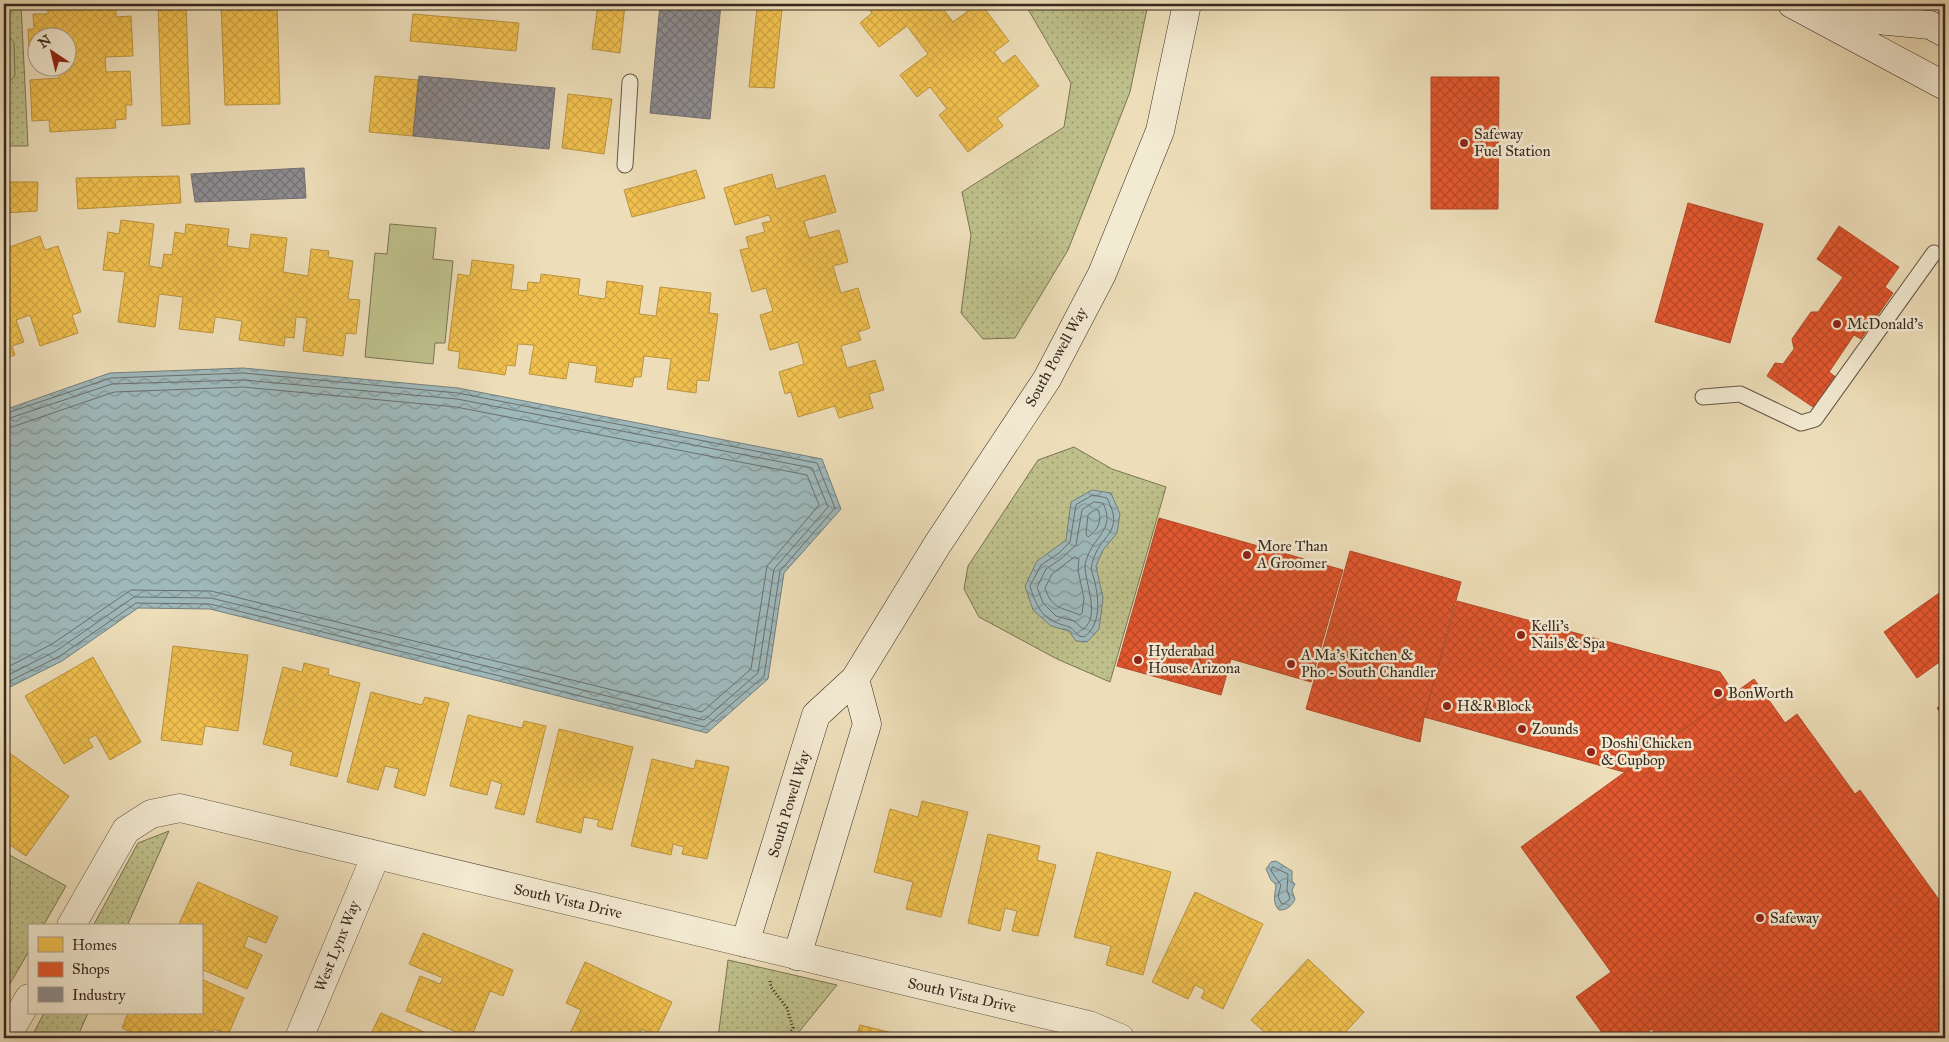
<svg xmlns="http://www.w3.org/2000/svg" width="1949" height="1042" font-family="'IM FELL Great Primer',serif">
<defs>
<pattern id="grass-dots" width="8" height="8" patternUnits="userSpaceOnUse" patternTransform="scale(1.25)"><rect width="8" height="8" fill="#bec08b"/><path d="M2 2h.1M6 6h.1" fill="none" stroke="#9b9c71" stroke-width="1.8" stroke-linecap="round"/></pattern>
<pattern id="water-waves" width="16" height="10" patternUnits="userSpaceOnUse" patternTransform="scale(1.25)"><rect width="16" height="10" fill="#9fb9bb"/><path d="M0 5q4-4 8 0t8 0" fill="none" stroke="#829698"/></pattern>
<pattern id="homes-cross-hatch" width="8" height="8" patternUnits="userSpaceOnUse" patternTransform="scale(1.25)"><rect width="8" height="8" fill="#f2c14e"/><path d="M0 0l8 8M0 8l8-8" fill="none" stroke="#d0a644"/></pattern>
<pattern id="shops-cross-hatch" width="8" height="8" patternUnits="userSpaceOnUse" patternTransform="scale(1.25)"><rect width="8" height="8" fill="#e4572e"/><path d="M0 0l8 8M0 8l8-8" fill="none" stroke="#ba4827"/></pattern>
<pattern id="industry-cross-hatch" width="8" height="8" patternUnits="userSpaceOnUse" patternTransform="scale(1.25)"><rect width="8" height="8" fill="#8d8d92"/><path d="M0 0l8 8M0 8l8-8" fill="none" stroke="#747377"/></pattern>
</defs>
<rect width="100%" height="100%" fill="#eddeb9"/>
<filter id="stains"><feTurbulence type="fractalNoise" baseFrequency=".004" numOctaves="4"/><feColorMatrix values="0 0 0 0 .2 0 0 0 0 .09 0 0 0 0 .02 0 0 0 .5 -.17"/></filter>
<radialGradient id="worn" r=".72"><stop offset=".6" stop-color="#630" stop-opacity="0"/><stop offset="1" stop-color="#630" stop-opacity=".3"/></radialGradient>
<path fill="url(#grass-dots)" stroke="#7a7456" d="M 4,4 L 21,4 L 28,146 L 4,146 Z
M 1025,4 L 1148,4 L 1130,92 L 1068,250 L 1015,338 L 983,339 L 961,313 L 971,235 L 962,192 L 1064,127 L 1071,83 Z
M 1074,447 L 1112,469 L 1166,487 L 1110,682 L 1057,659 L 979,617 L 964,589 L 968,566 L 1038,460 Z
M 169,831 L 127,926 L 93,926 L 138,843 Z
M 4,852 L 66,886 L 43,926 L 29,926 L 29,951 L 4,994 Z
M 728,960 L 837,985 L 794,1038 L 718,1038 Z
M 44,1013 L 88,1013 L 77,1038 L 31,1038 Z"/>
<path fill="#bec08b" stroke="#7a7456" d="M 4,32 L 14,42 L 15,76 L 4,87 Z
M 390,224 L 436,228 L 433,259 L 453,261 L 445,343 L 435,343 L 433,364 L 365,357 L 375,253 L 387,254 Z"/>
<path fill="url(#water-waves)" stroke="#757f7d" d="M 243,368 L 458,388 L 822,459 L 841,509 L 784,573 L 768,679 L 707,733 L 210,609 L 138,608 L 62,661 L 4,690 L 4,410 L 110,373 Z
M 1092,490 L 1111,493 L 1120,514 L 1117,533 L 1103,550 L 1096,566 L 1103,598 L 1099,629 L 1087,642 L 1076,641 L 1069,631 L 1051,626 L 1033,610 L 1025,586 L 1037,561 L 1066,540 L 1071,502 Z
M 1276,861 L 1292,871 L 1292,881 L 1295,884 L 1292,890 L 1295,899 C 1293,905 1286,911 1279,910 C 1272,903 1275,895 1276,885 L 1271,880 L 1266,869 L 1271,862 Z"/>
<path fill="url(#homes-cross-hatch)" stroke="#ba9340" d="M 48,4 L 116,4 L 116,17 L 131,16 L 133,56 L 105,57 L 106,72 L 130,71 L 132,105 L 126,105 L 126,119 L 115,120 L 116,128 L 50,132 L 49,120 L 32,121 L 30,80 L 59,78 L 59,68 L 68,68 L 68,38 L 38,38 L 38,65 L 35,65 L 34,55 L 29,55 L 28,29 L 34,29 L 33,14 L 48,14 Z
M 158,4 L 186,4 L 190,124 L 162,126 Z
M 221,4 L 277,4 L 280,104 L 225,105 Z
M 598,4 L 625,4 L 620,53 L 592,49 Z
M 865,4 L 949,4 L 943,9 L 953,22 L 978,4 L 981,4 L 1009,41 L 994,52 L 1003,64 L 1015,55 L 1039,86 L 997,118 L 1003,126 L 968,152 L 939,115 L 947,109 L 930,87 L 917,97 L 900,75 L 928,54 L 907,26 L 879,47 L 860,23 L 872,13 Z
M 757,7 L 782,9 L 774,88 L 749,87 Z
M 413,14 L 519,23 L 516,51 L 410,41 Z
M 375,76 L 418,80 L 413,136 L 369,132 Z
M 568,94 L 612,99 L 604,154 L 562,148 Z
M 696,170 L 705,198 L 632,217 L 624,190 Z
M 772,174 L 776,189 L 825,175 L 836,212 L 804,221 L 809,238 L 839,230 L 848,262 L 833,266 L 841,293 L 858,288 L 870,328 L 858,332 L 861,340 L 841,346 L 847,368 L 875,360 L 884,390 L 869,394 L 873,408 L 839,418 L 835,406 L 798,417 L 791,392 L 785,394 L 779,372 L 804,364 L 798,342 L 770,350 L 760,315 L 773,311 L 766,288 L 752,292 L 740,250 L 749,248 L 746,237 L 765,232 L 762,223 L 771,221 L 769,215 L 735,225 L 724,188 Z
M 179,176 L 181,203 L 78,209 L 76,178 Z
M 4,182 L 38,182 L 37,211 L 4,213 Z
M 121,220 L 154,224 L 149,266 L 162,268 L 164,254 L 172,255 L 175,232 L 185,234 L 186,224 L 229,229 L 227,246 L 249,249 L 251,234 L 287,238 L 283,272 L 308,276 L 311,249 L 329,251 L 328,257 L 353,261 L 348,299 L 360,300 L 356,334 L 346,333 L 343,356 L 303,351 L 307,318 L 296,317 L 294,338 L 285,337 L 284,346 L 239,340 L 242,321 L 215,317 L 213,333 L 179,329 L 183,297 L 159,294 L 155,327 L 118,322 L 125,272 L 103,270 L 108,232 L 119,234 Z
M 40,236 L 45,250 L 58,246 L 81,312 L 72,315 L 78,333 L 40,346 L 30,315 L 16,320 L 24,342 L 12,346 L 15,355 L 4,359 L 4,249 Z
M 472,260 L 514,265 L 511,289 L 527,291 L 528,282 L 540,283 L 541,274 L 580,279 L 578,295 L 605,299 L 607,281 L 643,286 L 639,314 L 656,316 L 660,287 L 711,293 L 709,313 L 718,314 L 709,381 L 697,380 L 696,393 L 667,389 L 671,359 L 644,356 L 641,377 L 634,377 L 632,387 L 595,382 L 597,366 L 569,362 L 566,379 L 529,374 L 534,345 L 518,344 L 515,366 L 507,365 L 505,375 L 458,368 L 460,352 L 448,350 L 458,274 L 470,276 Z
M 173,646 L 248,655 L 238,731 L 205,726 L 202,745 L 161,740 Z
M 93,657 L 141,742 L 110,760 L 96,735 L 88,739 L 93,747 L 64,764 L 25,696 Z
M 304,663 L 329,669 L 328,675 L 360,683 L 337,777 L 290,765 L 293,752 L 263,744 L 283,667 L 302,672 Z
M 371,692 L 422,705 L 425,697 L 449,703 L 425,796 L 394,787 L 399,769 L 385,766 L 378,790 L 347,782 Z
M 468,715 L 522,728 L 524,721 L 546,726 L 524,815 L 495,808 L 502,784 L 491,780 L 487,795 L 450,786 Z
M 559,729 L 633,747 L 612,830 L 597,826 L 599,820 L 584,817 L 581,833 L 536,822 Z
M 4,749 L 69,796 L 26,856 L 4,841 Z
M 652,759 L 694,769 L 696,760 L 729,767 L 707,859 L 682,854 L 684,847 L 673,844 L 671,855 L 631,846 Z
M 922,801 L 968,812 L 941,917 L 906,909 L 913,882 L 874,872 L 890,809 L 918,817 Z
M 988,834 L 1040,846 L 1037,860 L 1056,865 L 1038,936 L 1012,931 L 1017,911 L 1005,908 L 1000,931 L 968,923 Z
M 1097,852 L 1171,872 L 1143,975 L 1106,965 L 1111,946 L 1074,937 Z
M 198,882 L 278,917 L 266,943 L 248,936 L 244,947 L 262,955 L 247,989 L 201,969 L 201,926 L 178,926 Z
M 1195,892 L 1263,924 L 1223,1009 L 1201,998 L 1205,990 L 1195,985 L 1188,999 L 1152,982 Z
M 423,933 L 513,970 L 503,996 L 490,991 L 471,1038 L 406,1011 L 420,976 L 440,984 L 443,978 L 409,964 Z
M 1308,959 L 1364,1012 L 1340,1038 L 1271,1038 L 1251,1020 Z
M 585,962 L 672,1002 L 656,1036 L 642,1029 L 638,1038 L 568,1038 L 581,1010 L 566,1003 Z
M 201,979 L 244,998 L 228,1035 L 214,1029 L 210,1038 L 144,1038 L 122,1028 L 128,1013 L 201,1013 Z
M 381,1013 L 438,1038 L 369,1038 Z
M 860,1025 L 913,1038 L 856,1038 Z"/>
<path fill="url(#shops-cross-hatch)" stroke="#b0492a" d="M 1431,77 L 1499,77 L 1498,209 L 1431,209 Z
M 1688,203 L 1763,224 L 1730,343 L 1655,322 Z
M 1839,226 L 1899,267 L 1885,287 L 1893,293 L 1861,339 L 1854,335 L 1829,372 L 1837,378 L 1816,409 L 1767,376 L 1775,363 L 1783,364 L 1794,349 L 1792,339 L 1811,312 L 1818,312 L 1843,277 L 1817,259 Z
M 1159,518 L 1343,570 L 1311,682 L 1231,659 L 1221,695 L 1117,666 Z
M 1350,551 L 1461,582 L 1424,717 L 1420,742 L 1306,709 Z
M 1945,589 L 1945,658 L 1917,678 L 1884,632 Z
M 1457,601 L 1720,672 L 1734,693 L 1624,772 L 1424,717 Z
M 1754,679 L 1785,723 L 1797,714 L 1855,794 L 1860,790 L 1945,908 L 1945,1038 L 1658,1038 L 1652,1029 L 1639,1038 L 1606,1038 L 1576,997 L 1611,972 L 1521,847 Z
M 1945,702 L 1945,719 L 1937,708 Z"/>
<path fill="url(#industry-cross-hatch)" stroke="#736e70" d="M 660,4 L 721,4 L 710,119 L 650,113 Z
M 419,76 L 555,88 L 549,149 L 413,136 Z
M 304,168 L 306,198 L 195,202 L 191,174 Z"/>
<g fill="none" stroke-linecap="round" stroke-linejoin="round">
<path stroke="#6a706e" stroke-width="1" d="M 4,414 L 111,378 L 243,373 L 458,393 L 817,463 L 835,508 L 780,571 L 764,676 L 705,727 L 210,604 L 136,603 L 60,656 L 4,684
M 4,420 L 112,384 L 243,380 L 457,399 L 812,468 L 828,507 L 774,569 L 758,673 L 704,720 L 211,598 L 134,597 L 56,651 L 4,677
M 4,428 L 12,427 L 114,392 L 243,387 L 456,407 L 807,475 L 819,505 L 767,566 L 751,669 L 702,712 L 211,591 L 131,590 L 52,644 L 4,669
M 1093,495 L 1107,498 C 1126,535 1099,533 1092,564 C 1090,570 1094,577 1095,583 C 1099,600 1101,625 1084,637 L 1079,636 C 1068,623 1068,628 1055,622 C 1040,616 1034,600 1030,586 L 1041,565 L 1059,553 L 1070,542 L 1076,505 Z
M 1094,502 L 1103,503 C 1115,528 1097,534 1088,555 C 1087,559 1085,562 1085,566 C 1085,583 1101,617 1083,629 L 1074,621 L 1056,616 L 1043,603 L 1037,587 L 1046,569 L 1062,558 L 1076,545 L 1082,510 Z
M 1095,510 L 1098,510 C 1103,521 1097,531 1088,537 L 1086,534 L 1088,515 Z
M 1075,557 L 1079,559 L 1078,570 L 1084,599 L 1082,613 L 1080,615 C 1062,607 1052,610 1045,588 L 1052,574 Z
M 1273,867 L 1288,874 L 1287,890 L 1290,899 L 1284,904 L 1281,903 L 1278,896 L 1281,885 L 1271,871 Z"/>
<g stroke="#645546" stroke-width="17">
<path id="lane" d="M 625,165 L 630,82
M 1703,397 L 1740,394 L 1801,423 L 1815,419 L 1934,253"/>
</g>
<g stroke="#645546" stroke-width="29">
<path id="street" d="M 71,926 L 126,830 L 151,814 L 180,808 L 1089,1025 L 1120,1038
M 4,1038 L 6,1037 L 29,998
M 299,1038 L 376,855"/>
</g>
<g stroke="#362720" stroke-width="29">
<path id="secondary" d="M 1792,4 L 1945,86
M 1825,15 L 1930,25 L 1945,33
M 745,943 L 816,715 L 855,679 L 937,545 L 1047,379 L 1102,274 L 1160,131 L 1187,4
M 797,956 L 867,724 L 855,679"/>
</g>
<path stroke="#362720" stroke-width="3" stroke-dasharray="1 2.5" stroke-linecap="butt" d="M 770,981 L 771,987 L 787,1008 L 793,1028 L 786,1038"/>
<use href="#lane" stroke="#f3ead2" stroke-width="15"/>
<use href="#street" stroke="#f3ead2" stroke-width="28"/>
<use href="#secondary" stroke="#f3ead2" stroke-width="28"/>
</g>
<g fill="#8f2418" stroke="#f3ead2" stroke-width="2">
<circle cx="1464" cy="143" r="5"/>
<circle cx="1837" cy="324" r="5"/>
<circle cx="1247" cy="555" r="5"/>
<circle cx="1521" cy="635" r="5"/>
<circle cx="1138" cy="660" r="5"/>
<circle cx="1291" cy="664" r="5"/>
<circle cx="1718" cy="693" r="5"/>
<circle cx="1447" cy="706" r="5"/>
<circle cx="1522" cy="729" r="5"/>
<circle cx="1591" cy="752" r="5"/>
<circle cx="1760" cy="918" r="5"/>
</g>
<g text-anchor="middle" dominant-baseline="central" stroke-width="5" stroke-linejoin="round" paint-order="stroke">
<g font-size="15" fill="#362720" stroke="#f3ead2" text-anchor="start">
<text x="1474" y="134">Safeway<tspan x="1474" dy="17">Fuel Station</tspan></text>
<text x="1847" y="324">McDonald's</text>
<text x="1257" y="546">More Than<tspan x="1257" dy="17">A Groomer</tspan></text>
<text x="1531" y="626">Kelli's<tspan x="1531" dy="17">Nails &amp; Spa</tspan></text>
<text x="1148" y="651">Hyderabad<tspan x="1148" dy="17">House Arizona</tspan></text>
<text x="1301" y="655">A Ma's Kitchen &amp;<tspan x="1301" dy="17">Pho - South Chandler</tspan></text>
<text x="1728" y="693">BonWorth</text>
<text x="1457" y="706">H&amp;R Block</text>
<text x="1532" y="729">Zounds</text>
<text x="1601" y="743">Doshi Chicken<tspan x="1601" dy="17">&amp; Cupbop</tspan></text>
<text x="1770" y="918">Safeway</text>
</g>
<g font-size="15" fill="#362720" stroke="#f3ead2">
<text transform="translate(1056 357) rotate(-61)">South Powell Way</text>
<text transform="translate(789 804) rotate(-73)">South Powell Way</text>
<text transform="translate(568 901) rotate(13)">South Vista Drive</text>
<text transform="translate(337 946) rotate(-68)">West Lynx Way</text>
<text transform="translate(962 995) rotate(13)">South Vista Drive</text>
</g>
</g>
<rect width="1949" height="1042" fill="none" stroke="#eddeb9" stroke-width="20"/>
<rect x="5" y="5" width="1939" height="1032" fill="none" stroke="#362720" stroke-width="2.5"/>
<rect x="10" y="10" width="1929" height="1022" fill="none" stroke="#362720"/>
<rect x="28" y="924" width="175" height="90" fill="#f3ead2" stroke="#a79c8b"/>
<rect x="38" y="937" width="25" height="15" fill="#f2c14e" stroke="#a79c8b"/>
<text x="72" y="950" font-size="15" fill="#362720">Homes</text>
<rect x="38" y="962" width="25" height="15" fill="#e4572e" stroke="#a79c8b"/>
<text x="72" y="974" font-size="15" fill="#362720">Shops</text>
<rect x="38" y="987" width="25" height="15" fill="#8d8d92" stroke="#a79c8b"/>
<text x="72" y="1000" font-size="15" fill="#362720">Industry</text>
<g transform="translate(52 52) rotate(325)"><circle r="24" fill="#f3ead2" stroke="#a79c8b"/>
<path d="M0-4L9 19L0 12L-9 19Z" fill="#8f2418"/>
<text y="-8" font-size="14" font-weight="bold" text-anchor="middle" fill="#362720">N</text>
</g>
<rect width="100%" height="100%" filter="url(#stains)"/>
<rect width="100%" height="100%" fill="url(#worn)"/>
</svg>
